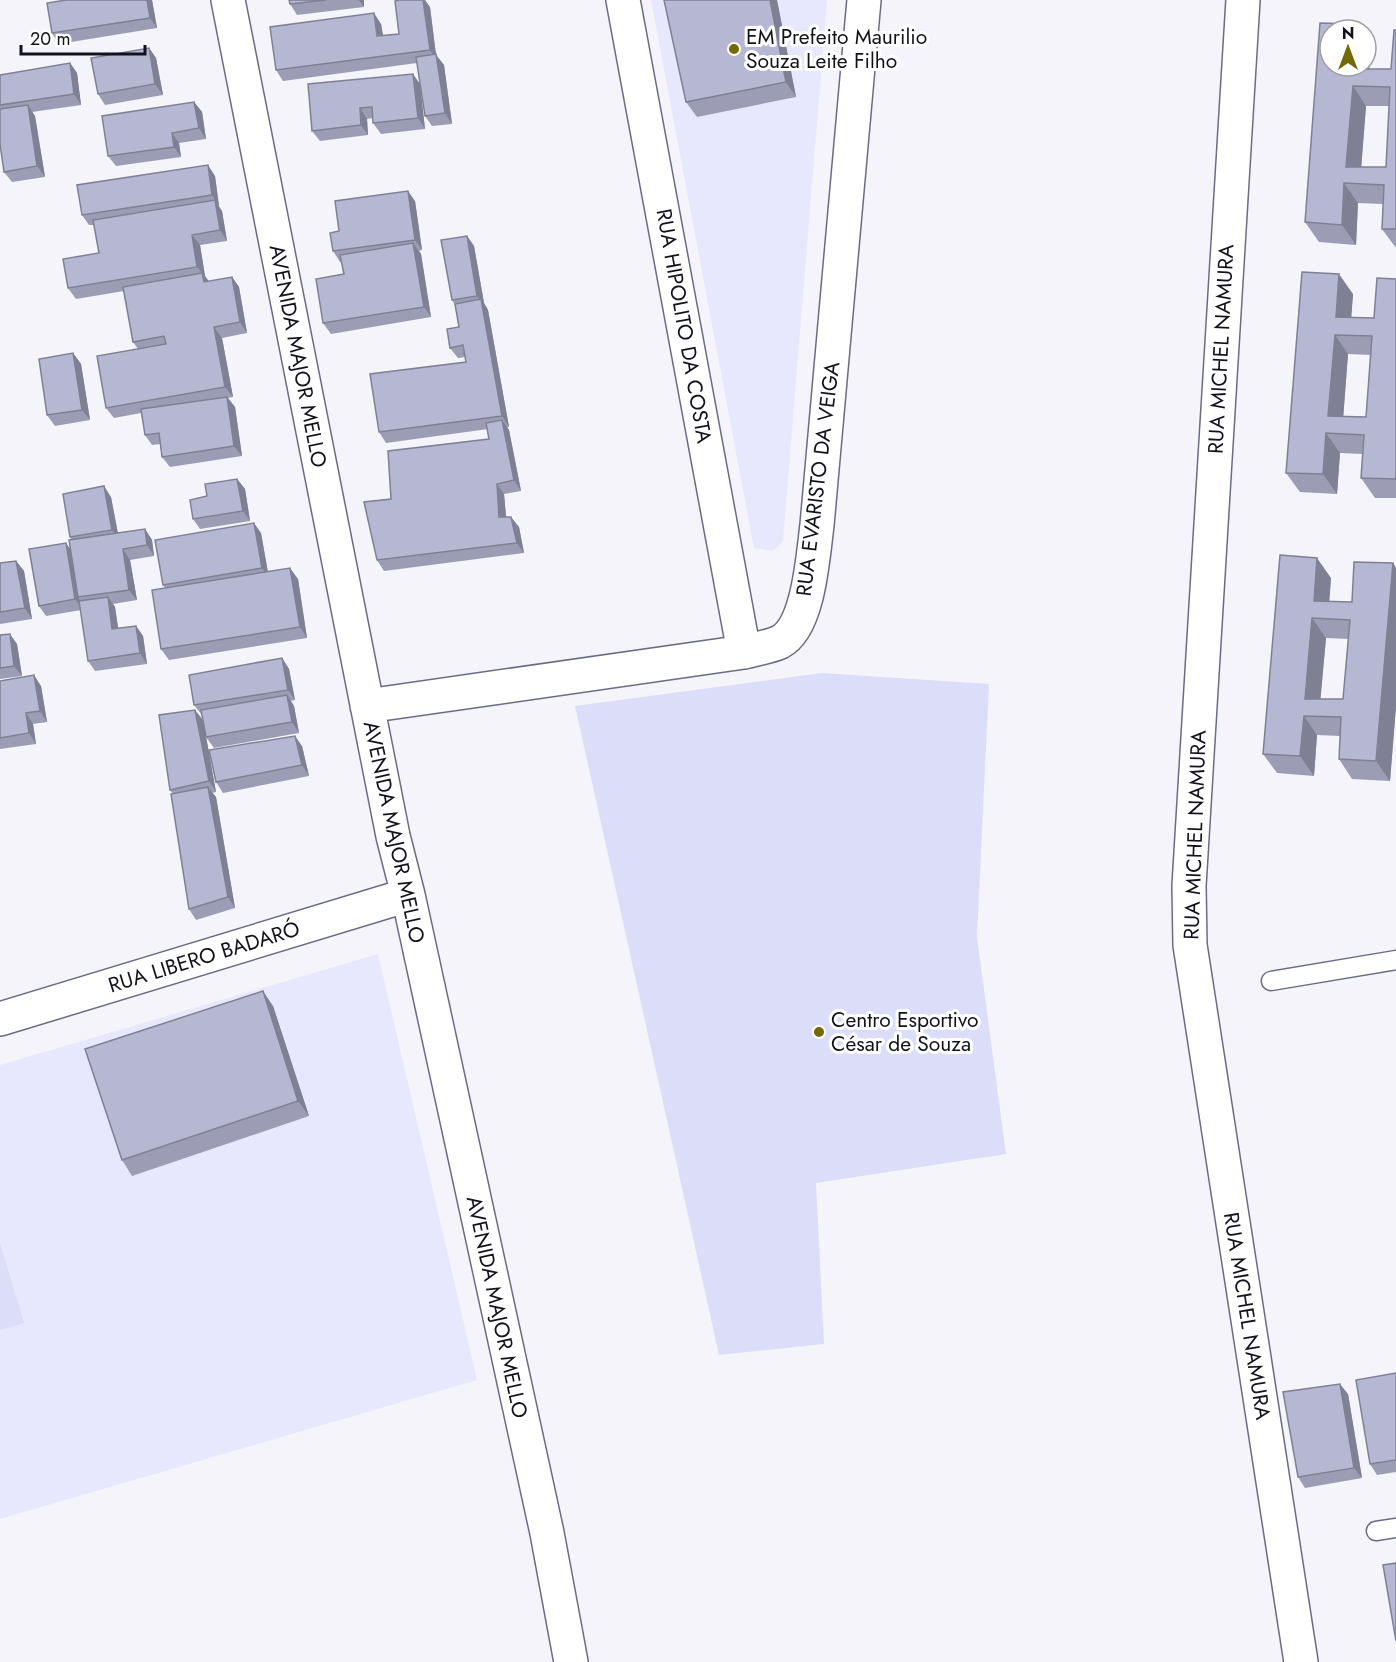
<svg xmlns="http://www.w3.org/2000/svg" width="1396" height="1662" font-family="Jost,sans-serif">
<rect width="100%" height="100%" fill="#f4f4fa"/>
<path fill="#e7e8fe" d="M 651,0 L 827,0 L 783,541 L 773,551 L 754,548 Z
M 378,954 L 477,1380 L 0,1519 L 0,1065 Z"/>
<path fill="#dcdef9" d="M 822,673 L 989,684 L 977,937 L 1006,1154 L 816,1183 L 824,1344 L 719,1355 L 575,706 Z
M 0,1243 L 24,1323 L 0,1330 Z"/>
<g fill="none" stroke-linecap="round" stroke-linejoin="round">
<g stroke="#6a6c85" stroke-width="21">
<path id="service" d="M 1271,981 L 1396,960
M 1376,1531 L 1396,1528"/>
</g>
<g stroke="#6a6c85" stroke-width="36">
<path id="minor" d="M 228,0 L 393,836 L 408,895 L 547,1533 L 571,1662
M 623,0 L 744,652
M 1243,0 L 1189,886 L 1190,945 L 1301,1662
M 367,706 L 744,652 C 755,649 769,647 780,642 C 809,627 813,555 817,525 L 864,0
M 0,1019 L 408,895"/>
</g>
<use href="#service" stroke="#fff" stroke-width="18"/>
<use href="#minor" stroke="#fff" stroke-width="33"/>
</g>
<path fill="#9c9db5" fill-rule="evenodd" d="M 66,0 L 152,0 L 157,28 L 59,44 L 52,33 Z
M 289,0 L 364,0 L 364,7 L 297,15 L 290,4 Z
M 777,0 L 796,97 L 697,117 L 686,102 Z
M 430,7 L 436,55 L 444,65 L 452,124 L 432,126 L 425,116 L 420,86 L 425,129 L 381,134 L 373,123 L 373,118 L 367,119 L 368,135 L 320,141 L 312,131 L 308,84 L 420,84 L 417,63 L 283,81 L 276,70 L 381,24 L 383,36 L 399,34 Z
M 1320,23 L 1366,66 L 1366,37 L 1371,44 L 1369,69 L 1391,69 L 1396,30 L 1396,248 L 1382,229 L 1383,204 L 1358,203 L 1356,245 L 1319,242 L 1305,222 ZM 1366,106 L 1389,106 L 1386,167 L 1361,167 Z
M 149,48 L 156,58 L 163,95 L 105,105 L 98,94 Z
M 70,63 L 77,73 L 81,105 L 32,112 L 35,116 L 45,177 L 12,182 L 4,172 L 0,144 L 0,75 Z
M 194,102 L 202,112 L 206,139 L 179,143 L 181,157 L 116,166 L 108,156 Z
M 215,176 L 219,206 L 218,206 L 222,211 L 227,241 L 200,245 L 205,276 L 209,282 L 232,277 L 239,287 L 247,333 L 222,338 L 233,397 L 228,398 L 235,407 L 242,456 L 170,467 L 162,457 L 160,444 L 152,445 L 145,435 L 141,413 L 114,418 L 106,408 L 138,349 L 133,342 L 124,291 L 76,299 L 68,288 L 99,253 L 94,225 L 89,225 L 82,215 Z
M 415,201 L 422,250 L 419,251 L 421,254 L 431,317 L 331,334 L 323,323 L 344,274 L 342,262 L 340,262 L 333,251 L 339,231 Z
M 467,236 L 474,246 L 484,303 L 488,310 L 509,427 L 507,427 L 509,430 L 521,491 L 504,494 L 506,517 L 519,527 L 524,553 L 384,571 L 377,560 L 391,499 L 489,439 L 488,429 L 386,443 L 379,432 L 466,362 L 465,357 L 458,358 L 450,348 L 459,327 L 455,305 L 452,300 Z
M 1302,272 L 1353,294 L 1351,317 L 1374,318 L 1396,279 L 1396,498 L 1375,498 L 1361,478 L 1363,454 L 1340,453 L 1337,494 L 1300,492 L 1286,473 ZM 1348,354 L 1371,355 L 1366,417 L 1343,417 Z
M 73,353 L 81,364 L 90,420 L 55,426 L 47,415 Z
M 237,479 L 245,489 L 250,521 L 200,529 L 193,519 L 207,496 Z
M 111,497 L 118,533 L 145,529 L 152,540 L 154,556 L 130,560 L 137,600 L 113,604 L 115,607 L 118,628 L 136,626 L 143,636 L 147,664 L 95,671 L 88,661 L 81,610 L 46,616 L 39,606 L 70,550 L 72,540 L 70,537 Z
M 261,533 L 268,572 L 298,579 L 307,638 L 169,660 L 161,649 L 165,588 L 163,585 Z
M 1280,555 L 1331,578 L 1329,601 L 1352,602 L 1393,563 L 1396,568 L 1396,706 L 1390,781 L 1352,779 L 1339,759 L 1340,736 L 1317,735 L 1314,776 L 1277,773 L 1263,754 ZM 1326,638 L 1348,639 L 1343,699 L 1320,699 Z
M 16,561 L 24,571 L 32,619 L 0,624 L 0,563 Z
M 0,635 L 17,644 L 22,676 L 0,679 Z
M 282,658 L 289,669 L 295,700 L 291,701 L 294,706 L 299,733 L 214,748 L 206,737 L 204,725 L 216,792 L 212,793 L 216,797 L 235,908 L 196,920 L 189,909 L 173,794 L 170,790 L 203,720 L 202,715 L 194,705 Z
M 0,681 L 41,686 L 47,722 L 33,724 L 36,744 L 0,749 Z
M 302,746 L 309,776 L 223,793 L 216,782 Z
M 273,1006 L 309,1116 L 132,1176 L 122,1160 Z
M 1396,1373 L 1396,1472 L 1377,1475 L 1370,1464 Z
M 1348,1394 L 1362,1478 L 1305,1488 L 1298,1477 Z"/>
<path fill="#7f8094" d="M 147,0 L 152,0 L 157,28 L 150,18 Z
M 359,0 L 364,0 L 364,7 Z
M 423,0 L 425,0 L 430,7 L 436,55 L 444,65 L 452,124 L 445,113 L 437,61 L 430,50 Z
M 770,0 L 777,0 L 796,97 L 786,82 Z
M 374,13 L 381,24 L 385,47 L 377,36 Z
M 1357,24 L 1361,30 L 1357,30 Z
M 1366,37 L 1371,44 L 1368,87 L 1354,69 L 1354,66 L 1366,66 Z
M 149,48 L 156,58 L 163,95 L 155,84 Z
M 70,63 L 77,73 L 81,105 L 74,94 Z
M 413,74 L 420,84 L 425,129 L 418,118 Z
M 1353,86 L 1366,106 L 1360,184 L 1346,167 Z
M 194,102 L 202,112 L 206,139 L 199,128 Z
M 28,105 L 35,116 L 45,177 L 37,166 Z
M 360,108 L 367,119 L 368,135 L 361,125 Z
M 172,133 L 179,143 L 181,157 L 174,147 Z
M 208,165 L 215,176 L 219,206 L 212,195 Z
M 1344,183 L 1358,203 L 1356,245 L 1342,225 Z
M 408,191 L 415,201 L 422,250 L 415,240 Z
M 215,200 L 222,211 L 227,241 L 220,230 Z
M 192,235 L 200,245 L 205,276 L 210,283 L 204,282 L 203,274 L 197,267 Z
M 467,236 L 474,246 L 484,303 L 488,310 L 509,427 L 502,416 L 481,302 L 477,296 Z
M 413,243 L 421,254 L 431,317 L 424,307 Z
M 1339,274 L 1353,294 L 1350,336 L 1336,317 Z
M 232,277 L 239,287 L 247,333 L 240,322 Z
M 214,327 L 222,338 L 233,397 L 225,387 Z
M 1335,335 L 1348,354 L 1342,434 L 1328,416 Z
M 73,353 L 81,364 L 90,420 L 82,410 Z
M 227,397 L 235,407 L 242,456 L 234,446 Z
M 502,420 L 509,430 L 521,491 L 514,480 Z
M 1326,433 L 1340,453 L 1337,494 L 1323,474 Z
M 237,479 L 245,489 L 250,521 L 243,511 Z
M 497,484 L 504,494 L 507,527 L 499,517 Z
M 104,486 L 111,497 L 119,540 L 112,530 Z
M 511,517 L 519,527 L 524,553 L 517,543 Z
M 254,523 L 261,533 L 269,579 L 262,568 Z
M 145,529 L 152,540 L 154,556 L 147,545 Z
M 66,543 L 73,553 L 78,597 L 81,602 L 83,610 L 75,599 Z
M 123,549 L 130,560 L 137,600 L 129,590 Z
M 1317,558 L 1331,578 L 1328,619 L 1314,601 Z
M 16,561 L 24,571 L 32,619 L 25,608 Z
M 1393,563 L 1396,568 L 1396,706 L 1390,781 L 1376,761 Z
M 290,568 L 298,579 L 307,638 L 300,627 Z
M 108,597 L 115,607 L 120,640 L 112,629 Z
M 1312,618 L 1326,638 L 1319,716 L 1305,699 Z
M 136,626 L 143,636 L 147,664 L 140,653 Z
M 10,634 L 17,644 L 22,676 L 14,666 Z
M 282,658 L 289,669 L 295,700 L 288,690 Z
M 34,675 L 41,686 L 47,722 L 40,711 Z
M 287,695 L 294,706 L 299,733 L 292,722 Z
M 195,710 L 203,720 L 216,792 L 209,781 Z
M 26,713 L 33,724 L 36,744 L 29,733 Z
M 1304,716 L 1317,735 L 1314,776 L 1300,756 Z
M 295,736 L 302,746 L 309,776 L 302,765 Z
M 208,787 L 216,797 L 235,908 L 228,897 Z
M 263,991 L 273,1006 L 309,1116 L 298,1101 Z
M 1340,1384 L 1348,1394 L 1362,1478 L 1354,1468 Z"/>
<path fill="#b5b7d3" stroke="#7f8094" stroke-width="1.5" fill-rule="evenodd" d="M 66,0 L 147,0 L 150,18 L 52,33 L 47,3 Z
M 289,0 L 326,0 L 290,4 Z
M 399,0 L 423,0 L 430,50 L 276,70 L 270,27 L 374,13 L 377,36 L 399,34 L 395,1 Z
M 664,0 L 770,0 L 786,82 L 686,102 Z
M 1320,23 L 1357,24 L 1357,30 L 1330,30 L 1330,66 L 1354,66 L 1354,69 L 1391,69 L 1394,30 L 1396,30 L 1396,229 L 1382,229 L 1384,185 L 1344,183 L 1342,225 L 1305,222 ZM 1353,86 L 1390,87 L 1386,167 L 1346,167 Z
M 149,48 L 155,84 L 98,94 L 91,58 Z
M 436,54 L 445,113 L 425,116 L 416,57 Z
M 70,63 L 74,94 L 0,105 L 0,75 Z
M 413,74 L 418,118 L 373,123 L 372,107 L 360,108 L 361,125 L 312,131 L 308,84 Z
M 194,102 L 199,128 L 172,133 L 174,147 L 108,156 L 102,116 Z
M 28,105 L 37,166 L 4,172 L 0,144 L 0,109 Z
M 208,165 L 212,195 L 82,215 L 77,185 Z
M 408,191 L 415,240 L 333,251 L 330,233 L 339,231 L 335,201 Z
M 215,200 L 220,230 L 192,235 L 197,267 L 68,288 L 63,259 L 99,253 L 93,220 Z
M 467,236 L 477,296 L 452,300 L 441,240 Z
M 413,243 L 424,307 L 323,323 L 316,279 L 344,274 L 340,255 Z
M 1302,272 L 1339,274 L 1336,317 L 1374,318 L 1377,278 L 1396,279 L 1396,479 L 1361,478 L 1364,435 L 1326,433 L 1323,474 L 1286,473 ZM 1335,335 L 1372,336 L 1366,417 L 1328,416 Z
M 202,273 L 204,282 L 232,277 L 240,322 L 214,327 L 225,387 L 106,408 L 97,356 L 166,344 L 164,336 L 133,342 L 123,287 Z
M 481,299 L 502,416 L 379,432 L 370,374 L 466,362 L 463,345 L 450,348 L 447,329 L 459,327 L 455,304 Z
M 73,353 L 82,410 L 47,415 L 39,359 Z
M 227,397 L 234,446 L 162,457 L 159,433 L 145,435 L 141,409 Z
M 502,420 L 514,480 L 497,484 L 499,517 L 511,517 L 517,543 L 377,560 L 364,502 L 391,499 L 388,451 L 489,439 L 486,423 Z
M 237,479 L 243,511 L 193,519 L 190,500 L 207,496 L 205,484 Z
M 104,486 L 112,530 L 70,537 L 63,494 Z
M 254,523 L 262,568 L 163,585 L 155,540 Z
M 145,529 L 147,545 L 123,549 L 129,590 L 78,597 L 69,540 Z
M 66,543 L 75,599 L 39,606 L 29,549 Z
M 1280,555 L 1317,558 L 1314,601 L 1352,602 L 1354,562 L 1393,563 L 1376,761 L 1339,759 L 1341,717 L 1304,716 L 1300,756 L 1263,754 ZM 1312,618 L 1350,620 L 1343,699 L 1305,699 Z
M 16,561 L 25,608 L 0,612 L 0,563 Z
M 290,568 L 300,627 L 161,649 L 152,590 Z
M 108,597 L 112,629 L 136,626 L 140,653 L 88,661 L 79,601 Z
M 10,634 L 14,666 L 0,668 L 0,635 Z
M 282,658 L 288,690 L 194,705 L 189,675 Z
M 34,675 L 40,711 L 26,713 L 29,733 L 0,738 L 0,681 Z
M 287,695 L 292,722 L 206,737 L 201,710 Z
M 195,710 L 209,781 L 170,790 L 159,715 Z
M 295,736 L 302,765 L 216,782 L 209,750 Z
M 208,787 L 228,897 L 189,909 L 171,794 Z
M 263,991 L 298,1101 L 122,1160 L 85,1049 Z
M 1396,1373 L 1396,1460 L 1370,1464 L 1356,1380 Z
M 1340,1384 L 1354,1468 L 1298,1477 L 1283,1392 Z
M 1396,1563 L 1396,1641 L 1383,1565 Z"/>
<g fill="#736900" stroke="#fff" stroke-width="2">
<circle cx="734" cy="49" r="6"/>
<circle cx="819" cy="1032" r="6"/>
</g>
<g text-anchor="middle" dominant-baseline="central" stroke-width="6" stroke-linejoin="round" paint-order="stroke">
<g font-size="21" fill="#12121c" stroke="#fff" text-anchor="start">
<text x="746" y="37">EM Prefeito Maurilio<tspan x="746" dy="24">Souza Leite Filho</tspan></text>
<text x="831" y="1020">Centro Esportivo<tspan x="831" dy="24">César de Souza</tspan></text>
</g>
<g font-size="21" fill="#12121c" stroke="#fff">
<text transform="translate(684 326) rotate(80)">RUA HIPOLITO DA COSTA</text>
<text transform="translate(1221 349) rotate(-87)">RUA MICHEL NAMURA</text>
<text transform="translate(298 356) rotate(79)">AVENIDA MAJOR MELLO</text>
<text transform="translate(818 479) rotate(-83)">RUA EVARISTO DA VEIGA</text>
<text transform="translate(394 832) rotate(78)">AVENIDA MAJOR MELLO</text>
<text transform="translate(1195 835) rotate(-88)">RUA MICHEL NAMURA</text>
<text transform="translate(204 957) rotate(-17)">RUA LIBERO BADARÓ</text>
<text transform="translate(497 1307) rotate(78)">AVENIDA MAJOR MELLO</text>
<text transform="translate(1247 1316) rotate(81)">RUA MICHEL NAMURA</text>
</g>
</g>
<g transform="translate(1348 48)"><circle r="28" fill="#ffffff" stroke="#a0a0a4" stroke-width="1.5"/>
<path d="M0-4.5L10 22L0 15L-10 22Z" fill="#736900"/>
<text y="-9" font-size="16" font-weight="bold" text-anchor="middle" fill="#12121c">N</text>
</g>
<path d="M21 45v9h124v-9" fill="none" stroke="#12121c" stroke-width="3"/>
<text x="30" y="45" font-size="18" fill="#12121c" stroke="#ffffff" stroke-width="4.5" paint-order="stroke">20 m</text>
</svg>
